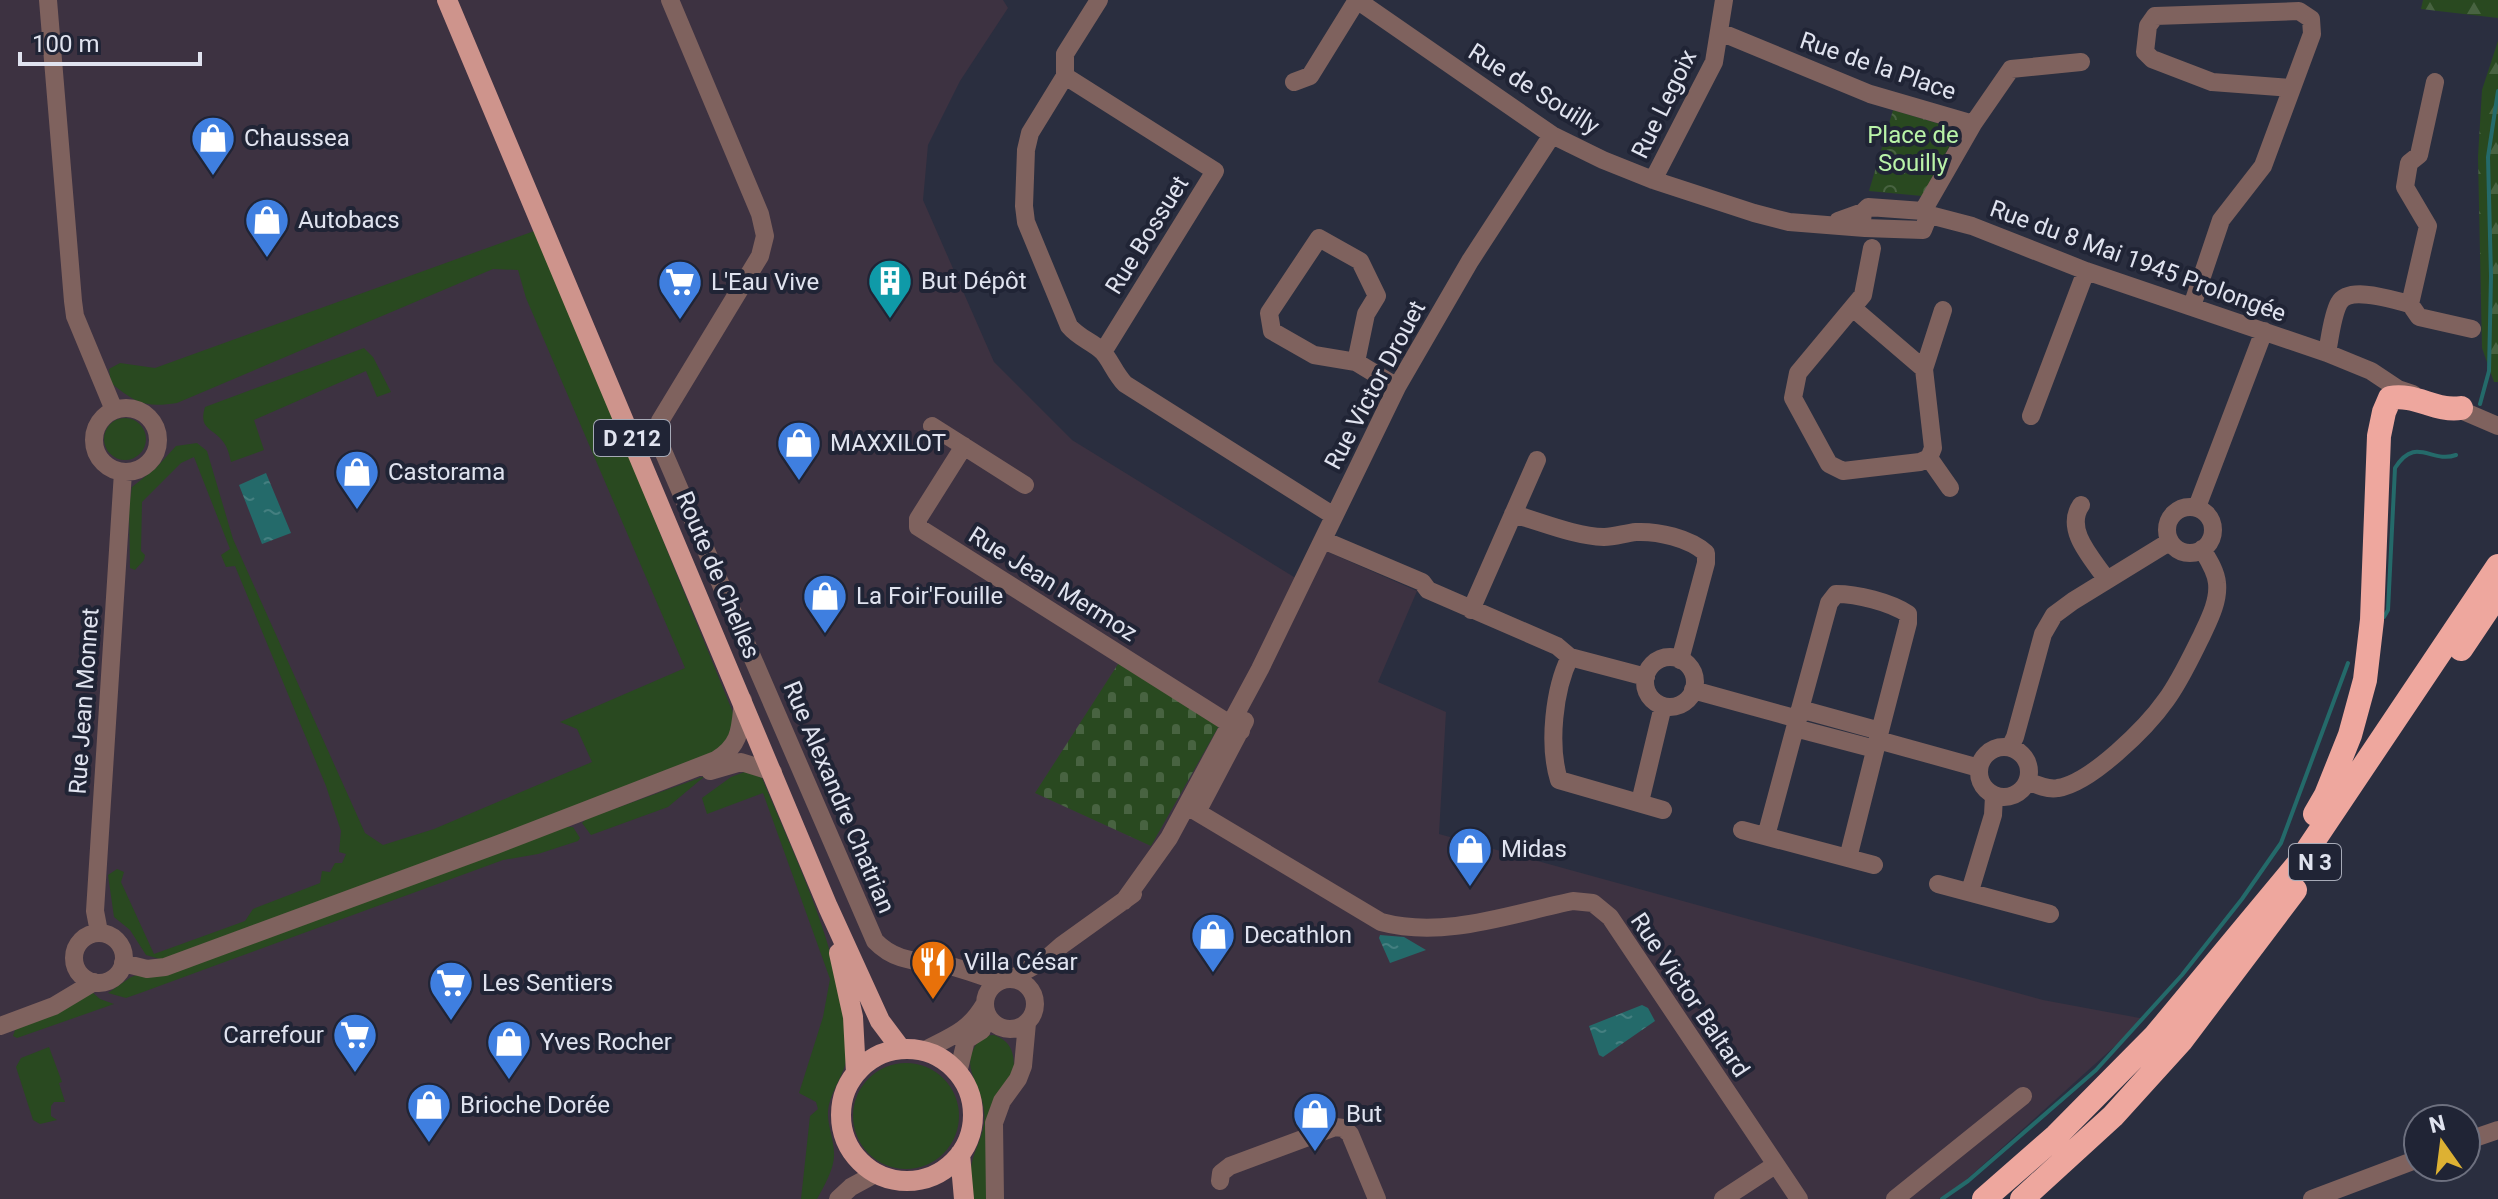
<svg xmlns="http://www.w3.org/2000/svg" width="2498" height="1199" font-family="Roboto,sans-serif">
<defs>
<pattern id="forest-firs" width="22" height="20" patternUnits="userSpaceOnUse" patternTransform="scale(2)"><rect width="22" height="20" fill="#294920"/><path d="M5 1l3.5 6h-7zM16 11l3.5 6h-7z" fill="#486341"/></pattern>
<pattern id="cemetery-stones" width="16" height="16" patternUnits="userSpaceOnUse" patternTransform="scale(2)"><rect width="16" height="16" fill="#294920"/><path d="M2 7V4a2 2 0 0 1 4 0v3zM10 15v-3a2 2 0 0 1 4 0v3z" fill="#486341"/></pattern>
<pattern id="park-crowns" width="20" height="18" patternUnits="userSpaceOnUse" patternTransform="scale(2)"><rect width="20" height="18" fill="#294920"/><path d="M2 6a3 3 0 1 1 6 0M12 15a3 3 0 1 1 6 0" fill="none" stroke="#486341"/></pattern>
<pattern id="water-ripples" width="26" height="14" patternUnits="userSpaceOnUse" patternTransform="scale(2)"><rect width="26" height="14" fill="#246a6a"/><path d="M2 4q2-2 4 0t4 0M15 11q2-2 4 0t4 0" fill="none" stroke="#447f80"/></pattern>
</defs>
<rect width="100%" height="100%" fill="#2a2e3f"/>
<path fill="#3d3241" d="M 0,0 L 1003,0 L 1008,8 L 960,81 L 928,145 L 923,200 L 994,362 L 1072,440 L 1302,582 L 1319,548 L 1417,591 L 1378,682 L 1446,712 L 1439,834 L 2043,1000 L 2145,1019 L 1965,1181 L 1939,1199 L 0,1199 Z"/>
<path fill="#294920" d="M 537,230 L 738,725 L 722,753 L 163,960 L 146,955 L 130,930 L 114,917 L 108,875 L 117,869 L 124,872 L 121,882 L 154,954 L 245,921 L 253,909 L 320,883 L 322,871 L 330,872 L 335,863 L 342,863 L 346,854 L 339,852 L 341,831 L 326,786 L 235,566 L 226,567 L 221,555 L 230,549 L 194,457 L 181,463 L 142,502 L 141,551 L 145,555 L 144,560 L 135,570 L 130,568 L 129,506 L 132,487 L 156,468 L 176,446 L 197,443 L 207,451 L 233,539 L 365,833 L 383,845 L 434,829 L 592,762 L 577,729 L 560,722 L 685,668 L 526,298 L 518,270 L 493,269 L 177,403 C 146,408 135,403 111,383 L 109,369 L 120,363 L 155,368 Z
M 364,348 L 373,357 L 391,392 L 377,397 L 366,371 L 254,420 L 264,450 L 231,462 C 229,453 227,445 220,438 C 209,427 199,427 205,407 Z
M104 439a21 21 0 1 1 42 0a21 21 0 1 1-42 0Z
M 747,771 L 762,778 C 799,868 847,960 846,1059 C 846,1072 830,1091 828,1111 C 827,1125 834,1139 834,1153 C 835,1168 824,1186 817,1199 L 801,1199 L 810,1116 L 818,1109 L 816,1102 L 799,1093 L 823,1017 L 830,979 L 763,793 L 707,814 L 702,798 L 731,777 Z
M 705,776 L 668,807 L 591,835 L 582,823 L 586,819 Z
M 566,827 L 573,827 L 580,838 L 578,841 L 538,854 L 503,860 L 143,992 L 126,998 L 108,993 L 131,977 Z
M 92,992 L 100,999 L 114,1004 L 17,1038 L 13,1036 L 15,1030 Z
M 994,1035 C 1010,1041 1014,1051 1014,1067 L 987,1199 L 972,1199 C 972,1189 969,1177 971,1167 C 974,1148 987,1132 984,1111 C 981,1079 955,1066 983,1036 Z
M 49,1047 L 62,1082 L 59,1083 L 65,1102 L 54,1102 L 51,1106 L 51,1116 L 57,1120 L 40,1124 L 33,1120 L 16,1067 L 21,1058 Z
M853 1116a53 53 0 1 1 106 0a53 53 0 1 1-106 0Z"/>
<path fill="url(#forest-firs)" d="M 2423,0 L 2498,0 L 2498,18 L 2421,9 Z
M 2498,41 L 2498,382 L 2494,382 L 2482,348 L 2478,157 L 2482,90 Z"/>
<path fill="url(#cemetery-stones)" d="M 1120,661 L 1220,724 L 1151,846 L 1035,793 Z"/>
<path fill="url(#park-crowns)" d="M 1893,110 L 1950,127 L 1955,136 L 1922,196 L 1869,191 Z"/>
<path fill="url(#water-ripples)" d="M 266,473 L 291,533 L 262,544 L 239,485 Z
M 1380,935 L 1404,937 L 1426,950 L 1390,963 L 1379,938 Z
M 1642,1005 L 1648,1008 L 1655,1021 L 1603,1057 L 1599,1055 L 1589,1026 Z"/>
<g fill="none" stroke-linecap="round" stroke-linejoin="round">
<path stroke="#246a6a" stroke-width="4" d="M 2480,404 L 2489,371 L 2491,276 L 2488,157 L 2498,91
M 2384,617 L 2388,610 L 2395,468 C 2416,435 2431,464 2456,455
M 1942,1199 L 1968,1181 L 2096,1070 L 2182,975 L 2242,899 L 2281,843 L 2348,663"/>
<path stroke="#7f625e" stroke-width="18" d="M 48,0 L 73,301 L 75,316 L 114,410
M 670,0 L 760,214 L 765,236 L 760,256 L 660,421 L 657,432 L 660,444 L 875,941 C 898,965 924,960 954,967 C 969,971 983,977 998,981
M 1099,0 L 1065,54 L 1065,76 L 1030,133 L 1026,150 L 1024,206 L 1026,222 L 1069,326 C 1079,338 1091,341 1102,351 C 1110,359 1115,374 1125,384 L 1334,516
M 1357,0 L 1552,135 L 1603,160 L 1653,180 L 1754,213 L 1789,222 L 1865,228
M 1720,32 L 1870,94 L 1973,124
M 1065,76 L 1215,171 L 1103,352
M 1294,82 L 1310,76 L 1357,0
M 1653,180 L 1714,62 L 1724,0
M 1923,211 L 1973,124 L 2011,69 L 2081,62
M 1926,214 L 1972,226 L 2086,271 L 2327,353 L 2371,371 L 2398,389 L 2413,394
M 1838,221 L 1863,212 L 1868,207 L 1923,211 L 1927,220 L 1923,230 L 1865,228 L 1862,221 L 1863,212
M 1872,248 L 1863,295 L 1798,373 L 1793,398 L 1829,464 L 1843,471 L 1920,462 L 1929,458 L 1933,448 L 1924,369 L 1943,310
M 2410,304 L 2428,226 L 2405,187 L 2409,163 L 2419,155 L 2435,82
M 2192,306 L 2221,220 L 2263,166 L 2312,34 L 2311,19 L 2299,11 L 2155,16 L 2148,26 L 2145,52 L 2152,59 L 2212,82 L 2292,88
M 1854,309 L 1924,369
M 2327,353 C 2330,338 2332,316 2339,303 C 2349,285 2393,300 2410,304 L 2419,317 L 2472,329
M 1356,362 L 1366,314 L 1377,296 L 1360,261 L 1319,238 L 1269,313 L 1272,331 L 1314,355 L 1356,362 L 1397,387
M 2449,405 L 2498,426
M94 440a32 32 0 1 1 64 0a32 32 0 1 1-64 0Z
M 2031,416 L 2086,271
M 932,426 L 1025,485
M 964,446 L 918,519 L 918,527 L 1241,731
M 1929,458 L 1950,488
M 2081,505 C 2064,530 2092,558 2107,580
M2167 530a23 23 0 1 1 46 0a23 23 0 1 1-46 0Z
M 2197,507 L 2264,331
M 1513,514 C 1542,522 1574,536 1604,537 C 1615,537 1625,533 1636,532 C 1658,531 1689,538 1706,553 L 1706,563 L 1680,660
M 1323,540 L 1422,582 L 1428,590 L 1557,646 L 1570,657 L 1646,677
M 1471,610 L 1537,460
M 1570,657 C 1554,689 1548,745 1559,780 L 1663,810
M1645 682a25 25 0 1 1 50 0a25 25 0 1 1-50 0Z
M 1693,690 L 1798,719
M 1800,709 L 1829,603 L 1836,594 C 1857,594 1890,602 1908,614 L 1908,623 L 1880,731
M 1878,740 L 1979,768
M1979 772a25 25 0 1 1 50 0a25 25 0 1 1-50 0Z
M 2010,747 L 2015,737 L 2043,634 L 2054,615 L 2073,601 L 2169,542
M 710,771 L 741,762 L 773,772
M 2028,781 C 2037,785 2048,790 2058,788 C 2091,783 2147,727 2166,700 C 2180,681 2191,657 2202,635 C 2209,620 2219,601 2217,583 C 2216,571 2208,559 2202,549
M 1640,802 L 1663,706
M 1187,806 L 1381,922 C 1444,939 1510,914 1573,901 L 1593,903 L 1610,917 L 1799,1199
M 1197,812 L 1245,721
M 1742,830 L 1874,865
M 1766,836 L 1795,728
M 1848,858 L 1880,731 L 1800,709 L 1795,728 L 1875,749
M 1938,884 L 2050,914
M 1970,891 L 1993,815 L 1994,796
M 1124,901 L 1169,838 L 1260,669 L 1397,387 L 1470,261 L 1552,135
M 99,932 L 95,911 L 123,472
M74 958a25 25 0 1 1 50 0a25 25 0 1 1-50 0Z
M 123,963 L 147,969 L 165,967 L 496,845 L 716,760 C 742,744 740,727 743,700
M 1013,978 L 1046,959 L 1062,945 L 1133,894
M985 1004a25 25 0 1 1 50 0a25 25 0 1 1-50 0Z
M 0,1026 L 54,1006 L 94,982
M 923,1051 C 950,1037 968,1032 984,1005
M 958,1073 L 966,1040 L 982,1030
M 2466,1141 L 2498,1130
M 1220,1181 L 1221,1173 L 1230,1166 L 1335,1127 L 1343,1128 L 1350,1134 L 1377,1199
M 838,1199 L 851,1187 L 875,1174
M 995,1199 L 994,1123 L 1002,1101 L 1018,1079 L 1023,1066 L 1027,1023
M 1723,1199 L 1775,1165
M 1895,1199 L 2023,1096
M 2312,1199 L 2418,1159"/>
<path stroke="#ce948c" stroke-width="20" d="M 447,0 L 828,907 L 880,1021 L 901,1049
M 839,953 L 853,1017 L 856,1073
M841 1115a66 66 0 1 1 132 0a66 66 0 1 1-132 0Z
M 960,1154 L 964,1199"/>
<path stroke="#eea79e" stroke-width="24" d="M 2461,649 L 2498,594
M 2315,814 L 2326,795 L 2350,735 L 2365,680 L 2372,620 L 2379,436 L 2384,412 L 2390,398 C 2415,393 2436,412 2461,408
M 1984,1199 L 2056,1136 L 2155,1036 L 2298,864 L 2498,566
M 2022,1199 L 2113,1116 L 2181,1041 L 2295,890"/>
</g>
<defs>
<g id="shop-pin" transform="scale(2.3)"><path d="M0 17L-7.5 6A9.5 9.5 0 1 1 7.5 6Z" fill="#3f7fe0" stroke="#202435"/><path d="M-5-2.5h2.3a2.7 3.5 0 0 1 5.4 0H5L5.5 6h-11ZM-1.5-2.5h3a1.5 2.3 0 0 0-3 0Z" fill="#fff"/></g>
<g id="building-pin" transform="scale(2.3)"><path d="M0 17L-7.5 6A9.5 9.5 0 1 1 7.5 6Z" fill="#0f9aa8" stroke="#202435"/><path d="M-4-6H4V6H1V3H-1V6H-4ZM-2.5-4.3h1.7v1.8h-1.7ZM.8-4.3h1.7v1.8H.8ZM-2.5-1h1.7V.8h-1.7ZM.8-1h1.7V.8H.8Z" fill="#fff"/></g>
<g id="supermarket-pin" transform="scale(2.3)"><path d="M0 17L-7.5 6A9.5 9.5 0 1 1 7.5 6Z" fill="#3f7fe0" stroke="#202435"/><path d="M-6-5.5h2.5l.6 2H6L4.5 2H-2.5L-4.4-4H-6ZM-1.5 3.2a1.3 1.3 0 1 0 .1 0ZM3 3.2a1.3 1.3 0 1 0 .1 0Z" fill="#fff"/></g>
<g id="restaurant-pin" transform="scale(2.3)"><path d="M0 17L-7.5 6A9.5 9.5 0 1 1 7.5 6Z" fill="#e8710a" stroke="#202435"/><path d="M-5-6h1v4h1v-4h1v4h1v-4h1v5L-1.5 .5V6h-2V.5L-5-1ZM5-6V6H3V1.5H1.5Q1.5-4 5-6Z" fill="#fff"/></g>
</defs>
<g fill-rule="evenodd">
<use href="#shop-pin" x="213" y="138"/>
<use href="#shop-pin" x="267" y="220"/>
<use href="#building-pin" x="890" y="281"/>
<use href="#supermarket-pin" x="680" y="282"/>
<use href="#shop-pin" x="799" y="443"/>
<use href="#shop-pin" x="357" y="472"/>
<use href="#shop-pin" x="825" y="596"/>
<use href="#shop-pin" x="1470" y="849"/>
<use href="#shop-pin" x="1213" y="935"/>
<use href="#restaurant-pin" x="933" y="962"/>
<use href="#supermarket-pin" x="451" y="983"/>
<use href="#supermarket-pin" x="355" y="1035"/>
<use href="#shop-pin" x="509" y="1042"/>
<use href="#shop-pin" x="429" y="1105"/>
<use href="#shop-pin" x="1315" y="1114"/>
</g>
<g text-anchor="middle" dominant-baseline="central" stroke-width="8" stroke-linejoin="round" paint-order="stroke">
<g fill="#202435" stroke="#a6aab7" stroke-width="2">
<rect x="594" y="420" width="76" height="36" rx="6"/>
<rect x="2289" y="844" width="52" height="36" rx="6"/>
</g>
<g font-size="22" font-weight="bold" fill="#e0e3ef">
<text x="632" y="438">D 212</text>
<text x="2315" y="862">N 3</text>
</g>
<g font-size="24" fill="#e0e3ef" stroke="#202435">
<text transform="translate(1878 66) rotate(19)">Rue de la Place</text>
<text transform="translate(1534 89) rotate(32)">Rue de Souilly</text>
<text transform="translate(1664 104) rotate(-64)">Rue Legoix</text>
<text transform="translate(1147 235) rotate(-58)">Rue Bossuet</text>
<text transform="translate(2138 261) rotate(20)">Rue du 8 Mai 1945 Prolongée</text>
<text transform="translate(1375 385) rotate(-62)">Rue Victor Drouet</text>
<text transform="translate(718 575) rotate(67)">Route de Chelles</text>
<text transform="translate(1053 584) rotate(32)">Rue Jean Mermoz</text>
<text transform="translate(84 701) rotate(-86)">Rue Jean Monnet</text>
<text transform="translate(839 797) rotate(67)">Rue Alexandre Chatrian</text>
<text transform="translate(1690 995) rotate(56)">Rue Victor Baltard</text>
</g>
<g font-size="24" fill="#b9f3a8" stroke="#202435">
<text x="1913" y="135">Place de<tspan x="1913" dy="28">Souilly</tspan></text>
</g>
<g font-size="24" fill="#e0e3ef" stroke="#202435" text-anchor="start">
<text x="244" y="138">Chaussea</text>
<text x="298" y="220">Autobacs</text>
<text x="921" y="281">But Dépôt</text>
<text x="711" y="282">L'Eau Vive</text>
<text x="830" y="443">MAXXILOT</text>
<text x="388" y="472">Castorama</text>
<text x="856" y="596">La Foir'Fouille</text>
<text x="1501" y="849">Midas</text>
<text x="1244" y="935">Decathlon</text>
<text x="964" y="962">Villa César</text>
<text x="482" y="983">Les Sentiers</text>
<text x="324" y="1035" text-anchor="end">Carrefour</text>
<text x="540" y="1042">Yves Rocher</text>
<text x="460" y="1105">Brioche Dorée</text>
<text x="1346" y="1114">But</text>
</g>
</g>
<g transform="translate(2442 1143) rotate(346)"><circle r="38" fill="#202435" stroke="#6d707f" stroke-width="2"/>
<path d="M0-6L14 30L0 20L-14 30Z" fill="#ddb133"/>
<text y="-12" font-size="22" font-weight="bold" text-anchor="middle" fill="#e0e3ef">N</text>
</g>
<path d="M20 52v12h180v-12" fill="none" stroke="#e0e3ef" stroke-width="4"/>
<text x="32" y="52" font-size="24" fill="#e0e3ef" stroke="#202435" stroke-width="6" paint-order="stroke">100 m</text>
</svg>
